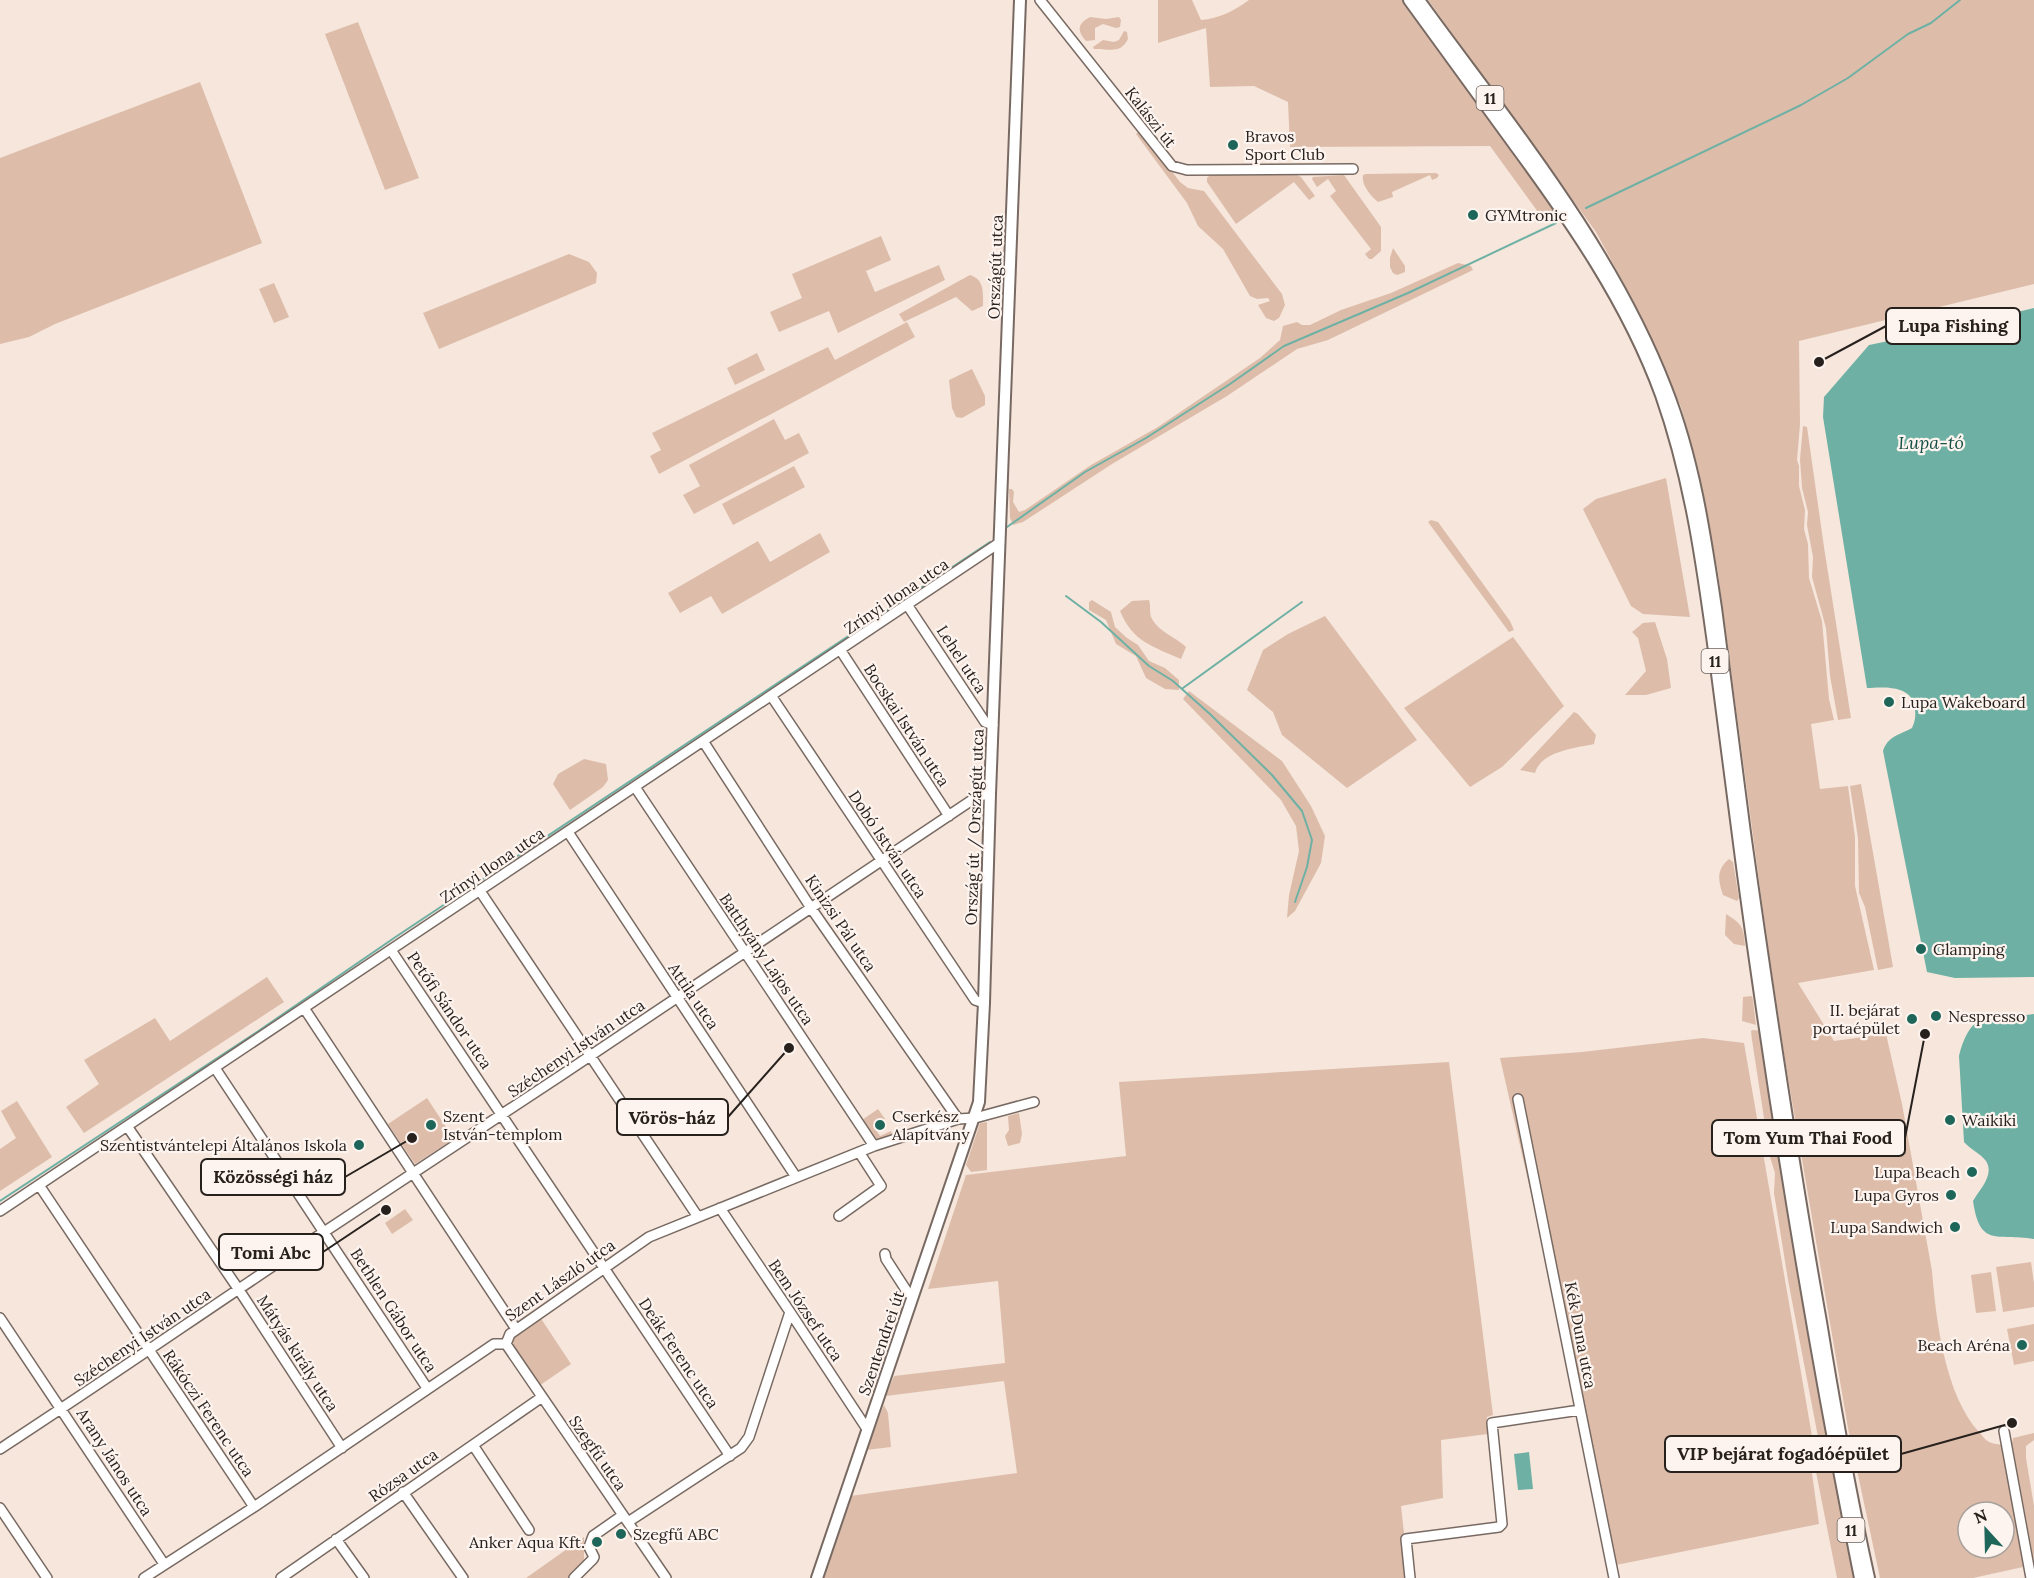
<svg xmlns="http://www.w3.org/2000/svg" width="2034" height="1578" font-family="Lora,serif">
<rect width="100%" height="100%" fill="#f6e6dc"/>
<path fill="#ddbdaa" fill-rule="evenodd" d="M 1158,0 L 1192,0 L 1201,20 C 1219,19 1235,10 1249,0 L 1403,0 L 1561,217 L 1546,223 L 1490,146 L 1290,147 L 1288,102 L 1254,86 L 1210,87 L 1206,28 L 1158,43 Z
M 1428,0 L 2034,0 L 2034,284 L 1799,341 L 1800,424 L 1797,460 L 1799,466 L 1799,486 L 1805,510 L 1804,529 L 1808,544 L 1809,578 L 1822,621 L 1829,699 L 1834,720 L 1811,724 L 1820,789 L 1848,786 L 1855,837 L 1855,886 L 1874,970 L 1798,983 L 1834,1041 L 1886,1034 L 1902,1104 L 1932,1271 C 1936,1320 1945,1395 1979,1432 C 1982,1435 1985,1440 1989,1442 C 1993,1444 1999,1444 2003,1445 L 2026,1562 L 2023,1567 L 1973,1578 L 1880,1578 L 1848,1428 L 1785,1060 L 1768,948 L 1718,573 L 1698,468 L 1681,407 L 1639,312 L 1596,232 ZM 1968,1512 L 2004,1512 L 2004,1548 L 1968,1548 Z
M 1090,17 L 1106,19 L 1119,17 L 1121,20 L 1120,27 L 1116,28 L 1103,24 L 1095,28 L 1095,40 L 1086,41 C 1077,31 1077,24 1090,17 Z
M 358,22 L 419,178 L 385,190 L 325,34 Z
M 1124,31 L 1127,32 L 1128,39 C 1120,55 1108,48 1094,49 L 1093,47 L 1103,40 L 1114,42 L 1119,40 Z
M 200,82 L 262,243 L 55,324 L 29,337 L 0,344 L 0,158 Z
M 1140,130 L 1180,182 L 1188,188 L 1204,191 L 1282,294 L 1285,305 L 1279,318 L 1274,321 L 1266,318 L 1258,305 L 1270,301 L 1268,298 L 1257,299 L 1250,296 L 1223,249 L 1198,226 L 1187,203 L 1136,134 Z
M 1436,173 L 1439,175 L 1437,178 L 1432,180 L 1430,175 L 1392,192 L 1393,197 L 1378,202 C 1371,196 1361,185 1363,175 L 1366,174 Z
M 1211,174 L 1295,174 L 1301,177 L 1315,196 L 1309,200 L 1294,182 L 1236,224 L 1207,182 L 1207,178 Z
M 1344,175 L 1381,227 L 1381,251 L 1372,259 L 1369,259 L 1365,254 L 1371,249 L 1330,196 L 1336,191 L 1328,179 L 1317,187 L 1312,179 L 1313,177 Z
M 881,236 L 891,260 L 866,271 L 875,292 L 939,265 L 945,280 L 838,333 L 829,311 L 779,332 L 770,312 L 802,298 L 792,274 Z
M 1393,248 L 1405,266 L 1405,272 L 1397,275 L 1393,273 L 1390,267 L 1390,258 Z
M 569,254 L 589,262 L 597,273 L 596,283 L 439,349 L 423,313 Z
M 1458,263 L 1471,266 L 1473,270 L 1328,340 L 1297,349 L 1227,396 L 1112,464 L 1023,522 L 1013,525 L 1010,518 L 1009,489 L 1012,489 L 1014,492 L 1013,502 L 1019,512 L 1025,510 L 1091,465 L 1158,427 L 1260,358 L 1280,340 L 1283,326 L 1297,322 L 1302,325 L 1310,325 L 1341,310 L 1391,293 Z
M 970,275 C 985,280 983,293 983,306 L 972,311 L 956,297 L 904,322 L 899,314 Z
M 274,283 L 289,317 L 274,323 L 259,289 Z
M 907,322 L 915,337 L 659,474 L 650,456 L 661,450 L 652,433 L 828,347 L 835,360 Z
M 757,353 L 765,370 L 735,385 L 727,368 Z
M 972,369 L 985,396 L 985,405 L 962,418 L 956,417 L 952,408 L 949,380 Z
M 774,419 L 785,440 L 799,433 L 809,453 L 694,514 L 683,495 L 700,486 L 689,465 Z
M 1803,426 L 1807,427 L 1824,547 L 1851,718 L 1838,720 L 1830,676 L 1826,628 L 1812,577 L 1813,557 L 1807,525 L 1808,512 L 1802,488 L 1800,459 Z
M 794,466 L 805,487 L 733,525 L 722,504 Z
M 1666,478 L 1690,617 L 1643,614 L 1631,606 L 1583,509 L 1596,499 Z
M 1431,520 L 1438,522 L 1510,621 L 1514,630 L 1509,632 L 1428,522 Z
M 820,533 L 830,552 L 722,614 L 711,596 L 680,613 L 668,593 L 758,541 L 770,562 Z
M 1092,600 L 1111,612 L 1115,627 L 1127,638 L 1138,645 L 1149,661 L 1165,668 L 1179,680 L 1179,690 L 1165,689 L 1146,678 L 1136,656 L 1116,644 L 1106,620 L 1089,610 L 1089,602 Z
M 1149,600 C 1151,606 1149,614 1152,619 C 1159,632 1176,637 1186,647 L 1181,659 C 1152,646 1133,642 1120,611 L 1132,601 Z
M 1325,616 L 1417,740 L 1347,788 L 1282,735 L 1273,712 L 1247,690 L 1263,650 L 1288,634 Z
M 1655,622 L 1667,659 L 1671,688 L 1646,695 L 1625,695 L 1646,671 L 1638,638 L 1632,632 L 1643,623 Z
M 1513,637 L 1564,706 L 1502,767 L 1470,787 L 1404,708 Z
M 1189,691 L 1282,761 L 1311,806 L 1325,836 L 1321,863 L 1295,911 L 1287,918 L 1289,895 L 1299,851 L 1296,826 L 1281,800 L 1183,699 Z
M 1574,712 L 1578,714 L 1596,735 L 1594,744 C 1576,748 1541,751 1535,773 L 1520,770 Z
M 584,759 L 606,764 L 608,780 L 603,787 L 570,810 L 553,784 L 558,774 Z
M 1861,784 L 1893,967 L 1878,970 L 1865,907 L 1859,893 L 1858,838 L 1850,786 Z
M 1729,859 L 1733,862 L 1739,898 L 1737,901 L 1723,895 C 1718,880 1716,870 1729,859 Z
M 1726,914 C 1742,924 1744,927 1745,946 L 1734,944 L 1725,935 Z
M 267,977 L 284,1002 L 84,1133 L 66,1107 L 99,1084 L 84,1060 L 155,1018 L 170,1041 Z
M 1752,996 L 1753,1000 L 1756,1025 L 1742,1021 L 1743,997 Z
M 1753,1030 L 1762,1031 L 1854,1578 L 1837,1578 L 1813,1457 L 1818,1437 L 1788,1280 L 1774,1193 L 1775,1173 L 1770,1157 L 1752,1040 L 1751,1031 Z
M 1703,1038 L 1744,1043 L 1812,1436 L 1807,1437 L 1819,1524 L 1616,1565 L 1500,1058 L 1582,1052 Z
M 1449,1062 L 1493,1415 L 1487,1417 L 1488,1434 L 1441,1440 L 1443,1498 L 1401,1506 L 1409,1578 L 822,1578 L 850,1496 L 1017,1473 L 1004,1381 L 886,1396 L 894,1376 L 1005,1363 L 998,1281 L 928,1289 L 966,1175 L 1126,1156 L 1119,1082 Z
M 427,1098 L 454,1139 L 415,1164 L 388,1124 Z
M 17,1101 L 52,1157 L 0,1191 L 0,1149 L 16,1138 L 1,1111 Z
M 878,1109 L 885,1119 L 874,1127 L 880,1136 L 891,1131 L 893,1136 L 877,1142 L 862,1120 Z
M 1019,1113 L 1022,1134 L 1020,1143 L 1008,1146 L 1005,1136 L 1009,1130 L 1008,1116 Z
M 987,1122 L 987,1170 L 971,1172 L 966,1165 L 980,1123 Z
M 405,1209 L 413,1220 L 392,1234 L 385,1223 Z
M 2031,1262 L 2034,1283 L 2034,1307 L 2003,1312 L 1996,1267 Z
M 1991,1272 L 1996,1311 L 1976,1313 L 1971,1275 Z
M 538,1314 L 571,1364 L 536,1388 L 506,1344 Z
M 2034,1324 L 2034,1361 L 2014,1365 L 2007,1329 Z
M 884,1405 L 888,1413 L 891,1447 L 866,1450 Z
M 2034,1433 L 2034,1440 L 2026,1446 L 2026,1458 L 2034,1506 L 2034,1561 L 2012,1443 L 2013,1438 Z
M 584,1537 L 584,1566 L 568,1578 L 526,1578 Z"/>
<path fill="#6eb1a4" d="M 2034,308 L 2034,977 L 1955,978 L 1927,972 L 1883,751 C 1888,736 1899,735 1912,728 C 1916,719 1916,714 1914,704 C 1909,685 1883,687 1867,688 L 1823,417 L 1824,397 L 1869,345 L 1947,329 Z
M 2034,1014 L 2034,1239 C 1996,1233 1980,1248 1973,1201 C 1979,1190 1995,1175 1986,1161 C 1981,1154 1970,1149 1964,1142 L 1959,1056 C 1972,1004 1995,1020 2034,1014 Z
M 1529,1452 L 1533,1489 L 1518,1490 L 1514,1454 Z"/>
<g fill="none" stroke-linecap="round" stroke-linejoin="round">
<path stroke="#6eb1a4" stroke-width="2" d="M 1586,208 L 1801,105 L 1848,78 L 1908,34 L 1931,23 L 1960,0
M 1007,527 L 1085,472 L 1146,438 L 1230,384 L 1284,346 L 1408,293 L 1556,223
M 1066,596 L 1101,622 L 1149,666 L 1173,681 L 1211,715 L 1272,775 L 1302,811 L 1312,840 L 1307,867 L 1295,902
M 1183,688 L 1302,602
M 0,1201 L 257,1032 L 397,936 L 990,542"/>
<g stroke="#786a62" stroke-width="12">
<path id="minor" d="M 1040,0 L 1172,166 L 1187,170 L 1353,169
M 908,606 L 985,722 L 993,725
M 841,651 L 949,816
M 772,697 L 975,1000 L 984,1003
M 703,741 L 811,908 L 958,1119
M 635,787 L 874,1146
M 568,832 L 796,1177
M 480,891 L 698,1217
M 391,950 L 730,1456
M 304,1008 L 516,1329
M 215,1068 L 427,1388
M 1518,1099 L 1614,1578
M 127,1126 L 239,1290 L 342,1448
M 39,1185 L 254,1507
M 720,1208 L 790,1312 L 867,1429
M 0,1211 L 999,543
M 839,1216 L 881,1186 L 859,1152
M 885,1254 L 886,1259 L 908,1293 L 913,1296
M 0,1318 L 164,1564
M 506,1344 L 510,1334 L 649,1237 L 874,1146 L 958,1119 L 975,1118 L 1034,1102
M 506,1344 L 666,1578
M 2004,1431 L 2031,1578
M 473,1445 L 529,1530
M 0,1449 C 109,1378 215,1304 324,1232 C 543,1088 760,943 978,796 L 990,794
M 403,1492 L 463,1578
M 0,1508 L 47,1578
M 628,1522 L 741,1448 L 749,1437 L 790,1312
M 336,1539 L 364,1578
M 144,1578 L 254,1507 L 494,1344 L 506,1344
M 281,1578 L 542,1397
M 574,1578 L 593,1559 L 594,1557 L 589,1547 L 593,1536 L 623,1515
M 1410,1578 L 1406,1539 L 1499,1527 L 1502,1524 L 1492,1423 L 1580,1410"/>
</g>
<g stroke="#786a62" stroke-width="14">
<path id="major" d="M 1409,0 C 1444,48 1478,95 1513,143 C 1571,222 1627,302 1661,395 C 1691,480 1703,569 1715,658 C 1724,730 1733,802 1743,874 C 1775,1110 1813,1345 1860,1578
M 1419,0 C 1509,124 1610,244 1666,388 C 1694,459 1705,534 1716,608 C 1726,683 1735,758 1745,833 C 1768,997 1792,1160 1821,1322 C 1835,1408 1850,1493 1869,1578
M 817,1578 L 979,1102 L 984,1003 L 990,794 L 1020,0"/>
</g>
<use href="#minor" stroke="#fff" stroke-width="9"/>
<use href="#major" stroke="#fff" stroke-width="10"/>
</g>
<g fill="#1e665a" stroke="#fef4ef" stroke-width="2">
<circle cx="1233" cy="145" r="6"/>
<circle cx="1473" cy="215" r="6"/>
<circle cx="1889" cy="702" r="6"/>
<circle cx="1921" cy="949" r="6"/>
<circle cx="1936" cy="1016" r="6"/>
<circle cx="1912" cy="1019" r="6"/>
<circle cx="1950" cy="1120" r="6"/>
<circle cx="431" cy="1125" r="6"/>
<circle cx="880" cy="1125" r="6"/>
<circle cx="359" cy="1145" r="6"/>
<circle cx="1972" cy="1172" r="6"/>
<circle cx="1951" cy="1195" r="6"/>
<circle cx="1955" cy="1227" r="6"/>
<circle cx="2022" cy="1345" r="6"/>
<circle cx="621" cy="1534" r="6"/>
<circle cx="597" cy="1542" r="6"/>
</g>
<g text-anchor="middle" dominant-baseline="central" stroke-width="4.5" stroke-linejoin="round" paint-order="stroke">
<g fill="#fef4ef" stroke="#68605d" stroke-width="1.5">
<rect x="1476.5" y="86" width="27" height="24" rx="4.5"/>
<rect x="1701.5" y="649" width="27" height="24" rx="4.5"/>
<rect x="1837.5" y="1518" width="27" height="24" rx="4.5"/>
</g>
<g font-size="15" font-weight="bold" fill="#27211e">
<text x="1490" y="98">11</text>
<text x="1715" y="661">11</text>
<text x="1851" y="1530">11</text>
</g>
<g font-size="16" fill="#27211e" stroke="#fef4ef">
<text transform="translate(1151 117) rotate(52)">Kalászi út</text>
<text transform="translate(995 267) rotate(-88)">Országút utca</text>
<text transform="translate(896 596) rotate(-34)">Zrínyi Ilona utca</text>
<text transform="translate(962 659) rotate(57)">Lehel utca</text>
<text transform="translate(907 725) rotate(57)">Bocskai István utca</text>
<text transform="translate(974 827) rotate(-88)">Ország út / Országút utca</text>
<text transform="translate(888 844) rotate(56)">Dobó István utca</text>
<text transform="translate(492 865) rotate(-34)">Zrínyi Ilona utca</text>
<text transform="translate(841 923) rotate(56)">Kinizsi Pál utca</text>
<text transform="translate(767 959) rotate(56)">Batthyány Lajos utca</text>
<text transform="translate(694 996) rotate(56)">Attila utca</text>
<text transform="translate(450 1010) rotate(56)">Petőfi Sándor utca</text>
<text transform="translate(576 1048) rotate(-34)">Széchenyi István utca</text>
<text transform="translate(560 1280) rotate(-35)">Szent László utca</text>
<text transform="translate(394 1310) rotate(57)">Bethlen Gábor utca</text>
<text transform="translate(806 1310) rotate(56)">Bem József utca</text>
<text transform="translate(1581 1335) rotate(79)">Kék Duna utca</text>
<text transform="translate(142 1337) rotate(-34)">Széchenyi István utca</text>
<text transform="translate(881 1343) rotate(-71)">Szentendrei út</text>
<text transform="translate(298 1353) rotate(57)">Mátyás király utca</text>
<text transform="translate(679 1353) rotate(56)">Deák Ferenc utca</text>
<text transform="translate(209 1413) rotate(56)">Rákóczi Ferenc utca</text>
<text transform="translate(598 1453) rotate(55)">Szegfű utca</text>
<text transform="translate(115 1462) rotate(57)">Arany János utca</text>
<text transform="translate(403 1475) rotate(-35)">Rózsa utca</text>
</g>
<g font-size="16" fill="#27211e" stroke="#fef4ef" text-anchor="start">
<text x="1245" y="136">Bravos<tspan x="1245" dy="18">Sport Club</tspan></text>
<text x="1485" y="215">GYMtronic</text>
<text x="1901" y="702">Lupa Wakeboard</text>
<text x="1933" y="949">Glamping</text>
<text x="1900" y="1010" text-anchor="end">II. bejárat<tspan x="1900" dy="18">portaépület</tspan></text>
<text x="1948" y="1016">Nespresso</text>
<text x="443" y="1116">Szent<tspan x="443" dy="18">István-templom</tspan></text>
<text x="892" y="1116">Cserkész<tspan x="892" dy="18">Alapítvány</tspan></text>
<text x="1962" y="1120">Waikiki</text>
<text x="347" y="1145" text-anchor="end">Szentistvántelepi Általános Iskola</text>
<text x="1960" y="1172" text-anchor="end">Lupa Beach</text>
<text x="1939" y="1195" text-anchor="end">Lupa Gyros</text>
<text x="1943" y="1227" text-anchor="end">Lupa Sandwich</text>
<text x="2010" y="1345" text-anchor="end">Beach Aréna</text>
<text x="633" y="1534">Szegfű ABC</text>
<text x="585" y="1542" text-anchor="end">Anker Aqua Kft.</text>
</g>
<g font-size="18" font-style="italic" fill="#165047" stroke="#fef4ef">
<text x="1931" y="442">Lupa-tó</text>
</g>
</g>
<path fill="none" stroke="#27211e" stroke-width="2" d="M1819 362L1886 326M789 1048L728 1117M1925 1034L1905 1138M412 1138L345 1177M386 1210L323 1252M2012 1423L1901 1454"/>
<g fill="#27211e" stroke="#fef4ef" stroke-width="2">
<circle cx="1819" cy="362" r="6"/>
<circle cx="789" cy="1048" r="6"/>
<circle cx="1925" cy="1034" r="6"/>
<circle cx="412" cy="1138" r="6"/>
<circle cx="386" cy="1210" r="6"/>
<circle cx="2012" cy="1423" r="6"/>
</g>
<g fill="#fef4ef" stroke="#27211e" stroke-width="2">
<rect x="1886" y="308" width="134" height="36" rx="6"/>
<rect x="617" y="1099" width="111" height="36" rx="6"/>
<rect x="1712" y="1120" width="193" height="36" rx="6"/>
<rect x="201" y="1159" width="144" height="36" rx="6"/>
<rect x="219" y="1234" width="104" height="36" rx="6"/>
<rect x="1665" y="1436" width="236" height="36" rx="6"/>
</g>
<g font-size="18" text-anchor="middle" font-weight="bold" fill="#27211e">
<text x="1953" y="332">Lupa Fishing</text>
<text x="672" y="1124">Vörös-ház</text>
<text x="1808" y="1144">Tom Yum Thai Food</text>
<text x="273" y="1183">Közösségi ház</text>
<text x="271" y="1259">Tomi Abc</text>
<text x="1783" y="1460">VIP bejárat fogadóépület</text>
</g>
<g transform="translate(1986 1530) rotate(338)"><circle r="28" fill="#fef4ef" stroke="#a8a09b" stroke-width="1.5"/>
<path d="M0-4.5L10 22L0 15L-10 22Z" fill="#1e665a"/>
<text y="-9" font-size="16" font-weight="bold" text-anchor="middle" fill="#27211e">N</text>
</g>
</svg>
